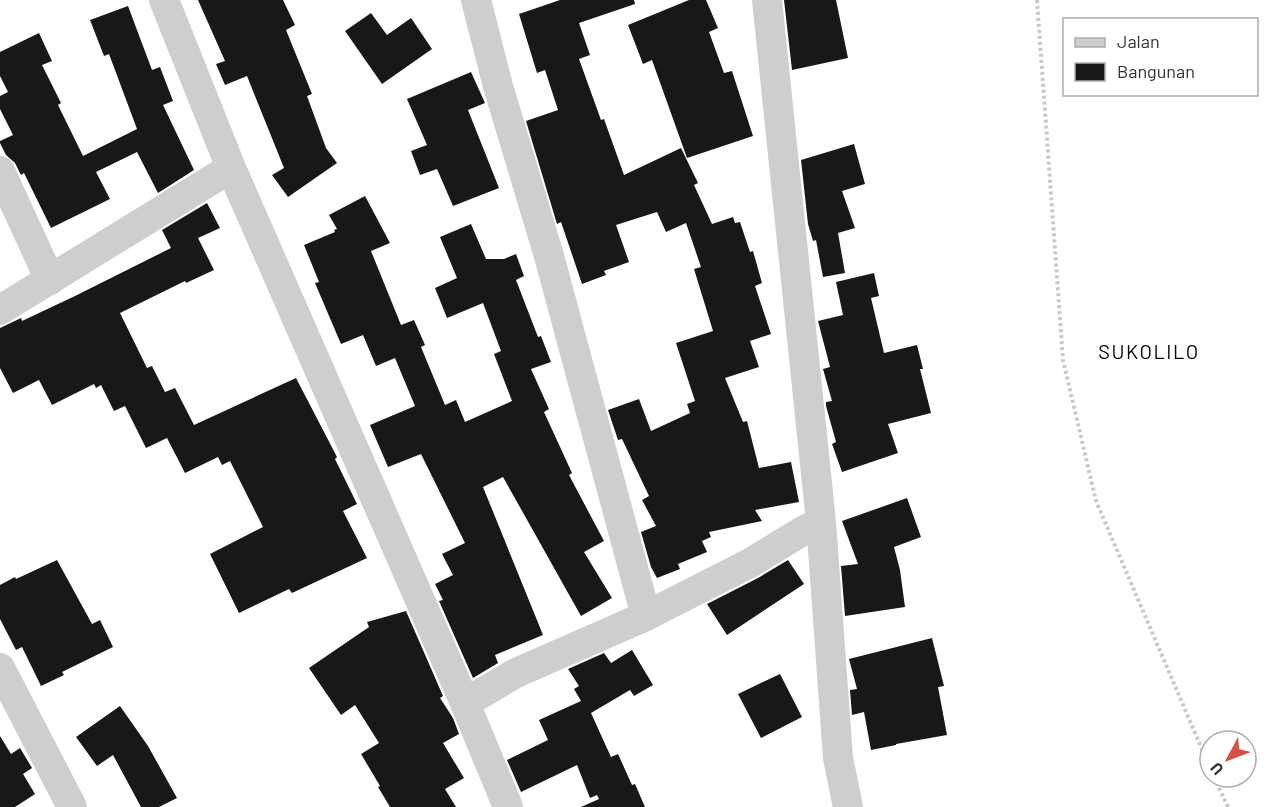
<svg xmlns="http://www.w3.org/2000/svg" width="1276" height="807" font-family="Barlow,sans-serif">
<rect width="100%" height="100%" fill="#fff"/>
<path fill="#181818" d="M 198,0 L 283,0 L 295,25 L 286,30 L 312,94 L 307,96 L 326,148 L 337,163 L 288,197 L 272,175 L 284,168 L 247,76 L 225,85 L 216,64 L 225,61 Z
M 560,0 L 634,0 L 635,4 L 579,23 L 590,55 L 579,59 L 601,120 L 604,119 L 624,175 L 681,148 L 698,183 L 694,185 L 712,224 L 733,217 L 735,223 L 740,222 L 750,252 L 753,251 L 762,283 L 755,286 L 771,334 L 750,341 L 759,367 L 725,378 L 743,422 L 747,421 L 759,468 L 791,462 L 799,502 L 755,510 L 762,521 L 709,532 L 711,537 L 702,541 L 707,552 L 678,564 L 680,569 L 657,578 L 651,567 L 641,532 L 656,526 L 642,500 L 649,496 L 622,439 L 618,440 L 608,410 L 639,399 L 651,431 L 690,413 L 687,404 L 695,401 L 676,343 L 713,331 L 694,269 L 701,267 L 686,223 L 666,232 L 657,212 L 616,225 L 629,262 L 604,271 L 606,275 L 582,284 L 561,222 L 557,224 L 526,121 L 558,110 L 545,70 L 537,73 L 519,14 Z
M 689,0 L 706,0 L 718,28 L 709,32 L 724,73 L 732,71 L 753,136 L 687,158 L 652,60 L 643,64 L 628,25 Z
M 784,0 L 836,0 L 848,58 L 792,70 Z
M 128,6 L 152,70 L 160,67 L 173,101 L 163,105 L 194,170 L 158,193 L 137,152 L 96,172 L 110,199 L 51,228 L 24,173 L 21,175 L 15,163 L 6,155 L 0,143 L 0,141 L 13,135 L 0,109 L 0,96 L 8,92 L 0,76 L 0,52 L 39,33 L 52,61 L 42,65 L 61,103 L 58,105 L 83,156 L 137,129 L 109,54 L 104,56 L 90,20 Z
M 371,13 L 387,35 L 411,18 L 432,49 L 382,84 L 345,31 Z
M 471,72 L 485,103 L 468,110 L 499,188 L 453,206 L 437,169 L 420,175 L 411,151 L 427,145 L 407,99 Z
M 854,144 L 865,184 L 842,191 L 855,228 L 838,233 L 845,273 L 823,277 L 816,240 L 813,241 L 808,224 L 801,160 Z
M 365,196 L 390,243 L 371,251 L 401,325 L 414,320 L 425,345 L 421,347 L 445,405 L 456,400 L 465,422 L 512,401 L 494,354 L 501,351 L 483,303 L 447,318 L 435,288 L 457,278 L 440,237 L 471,224 L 486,259 L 504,259 L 516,254 L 524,276 L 516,280 L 538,337 L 541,336 L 551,362 L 531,369 L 549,409 L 544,412 L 572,473 L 569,475 L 604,541 L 584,552 L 612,598 L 581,616 L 503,477 L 483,487 L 543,635 L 495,655 L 498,663 L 473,678 L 439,601 L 443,600 L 435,584 L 453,575 L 442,554 L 465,543 L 421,454 L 388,467 L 370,425 L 415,406 L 395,358 L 376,366 L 363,335 L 341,344 L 315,283 L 319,282 L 304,245 L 335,232 L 334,230 L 337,229 L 329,215 Z
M 207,203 L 220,228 L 198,238 L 214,270 L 186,283 L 185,281 L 120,313 L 147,368 L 152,366 L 165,392 L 175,388 L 194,425 L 296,378 L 337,457 L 335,459 L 357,504 L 343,511 L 367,558 L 292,593 L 289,589 L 239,613 L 210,554 L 263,527 L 230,461 L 222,465 L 218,457 L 185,473 L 167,438 L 146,448 L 125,406 L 114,411 L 101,385 L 96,388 L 94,384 L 52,405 L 39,380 L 13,393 L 0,368 L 0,328 L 21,318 L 22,321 L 75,296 L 171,248 L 162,230 Z
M 874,273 L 879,296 L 871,298 L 884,353 L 917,345 L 923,369 L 920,369 L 931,413 L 888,424 L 898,453 L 842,472 L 832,444 L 836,442 L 826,406 L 826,402 L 832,401 L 823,369 L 830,367 L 818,321 L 843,315 L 836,282 Z
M 907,498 L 921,537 L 894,547 L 900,570 L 905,607 L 845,616 L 841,566 L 858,564 L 842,521 Z
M 57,560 L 92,624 L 100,620 L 113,647 L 62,672 L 64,675 L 41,686 L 22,647 L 16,650 L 0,619 L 0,585 L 15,577 L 16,579 Z
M 788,560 L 804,584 L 727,635 L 707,604 L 758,578 Z
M 406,611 L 443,696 L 440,698 L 453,718 L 459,734 L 443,743 L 464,778 L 445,789 L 456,807 L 390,807 L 378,787 L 380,786 L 361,754 L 379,743 L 355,705 L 341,715 L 309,668 L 369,627 L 367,622 Z
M 932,638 L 944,686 L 938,687 L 947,735 L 896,744 L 896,745 L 871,750 L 864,712 L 852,715 L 850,690 L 857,689 L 849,659 Z
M 632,650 L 653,685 L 634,696 L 630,690 L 591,713 L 611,757 L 618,754 L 632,785 L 635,784 L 645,807 L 581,807 L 599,799 L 597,795 L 590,798 L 577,765 L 521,792 L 507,760 L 548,740 L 539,720 L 581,701 L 574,689 L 579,686 L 568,669 L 604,653 L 611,663 Z
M 780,674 L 802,717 L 761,738 L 738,694 Z
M 120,706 L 148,746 L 177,798 L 159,807 L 141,807 L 113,755 L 97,766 L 76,737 Z
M 0,736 L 11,754 L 20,748 L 32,768 L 23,774 L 35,794 L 15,807 L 0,807 Z"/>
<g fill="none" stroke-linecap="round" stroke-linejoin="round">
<path stroke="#c8c8c8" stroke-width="4" stroke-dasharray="3 3" stroke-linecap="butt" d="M 1037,0 L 1063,360 L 1096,501 L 1210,768
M 1214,777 L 1228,807"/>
<path stroke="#cecece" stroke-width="30" d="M 164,0 L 231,168 L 465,703 L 508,807
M 476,0 L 498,86 L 549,256 L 646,616
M 767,0 L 821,522 L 838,758 L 848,807
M 0,171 L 50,280
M 0,310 L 231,168
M 0,668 L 72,807
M 465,703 L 516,673 L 646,616 L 750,563 L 801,532 L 821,522"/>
</g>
<g text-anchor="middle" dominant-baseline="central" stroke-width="6" stroke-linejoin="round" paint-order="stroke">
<g font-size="20" letter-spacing="1.5" fill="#000" stroke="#fff">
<text x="1149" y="351">SUKOLILO</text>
</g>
</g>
<rect x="1063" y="18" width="195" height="78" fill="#ffffff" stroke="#adadad" stroke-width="1.5"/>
<rect x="1075" y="38" width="30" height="9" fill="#cecece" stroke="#adadad" stroke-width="1.5"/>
<text x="1117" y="48" font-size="18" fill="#313131">Jalan</text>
<rect x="1075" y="63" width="30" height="18" fill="#181818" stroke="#adadad" stroke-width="1.5"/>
<text x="1117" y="78" font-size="18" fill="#313131">Bangunan</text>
<g transform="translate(1228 759) rotate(229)"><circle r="28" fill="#ffffff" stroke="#adadad" stroke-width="1.5"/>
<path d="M0-4.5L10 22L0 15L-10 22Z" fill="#d65144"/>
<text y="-9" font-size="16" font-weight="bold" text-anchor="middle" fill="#313131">U</text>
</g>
</svg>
